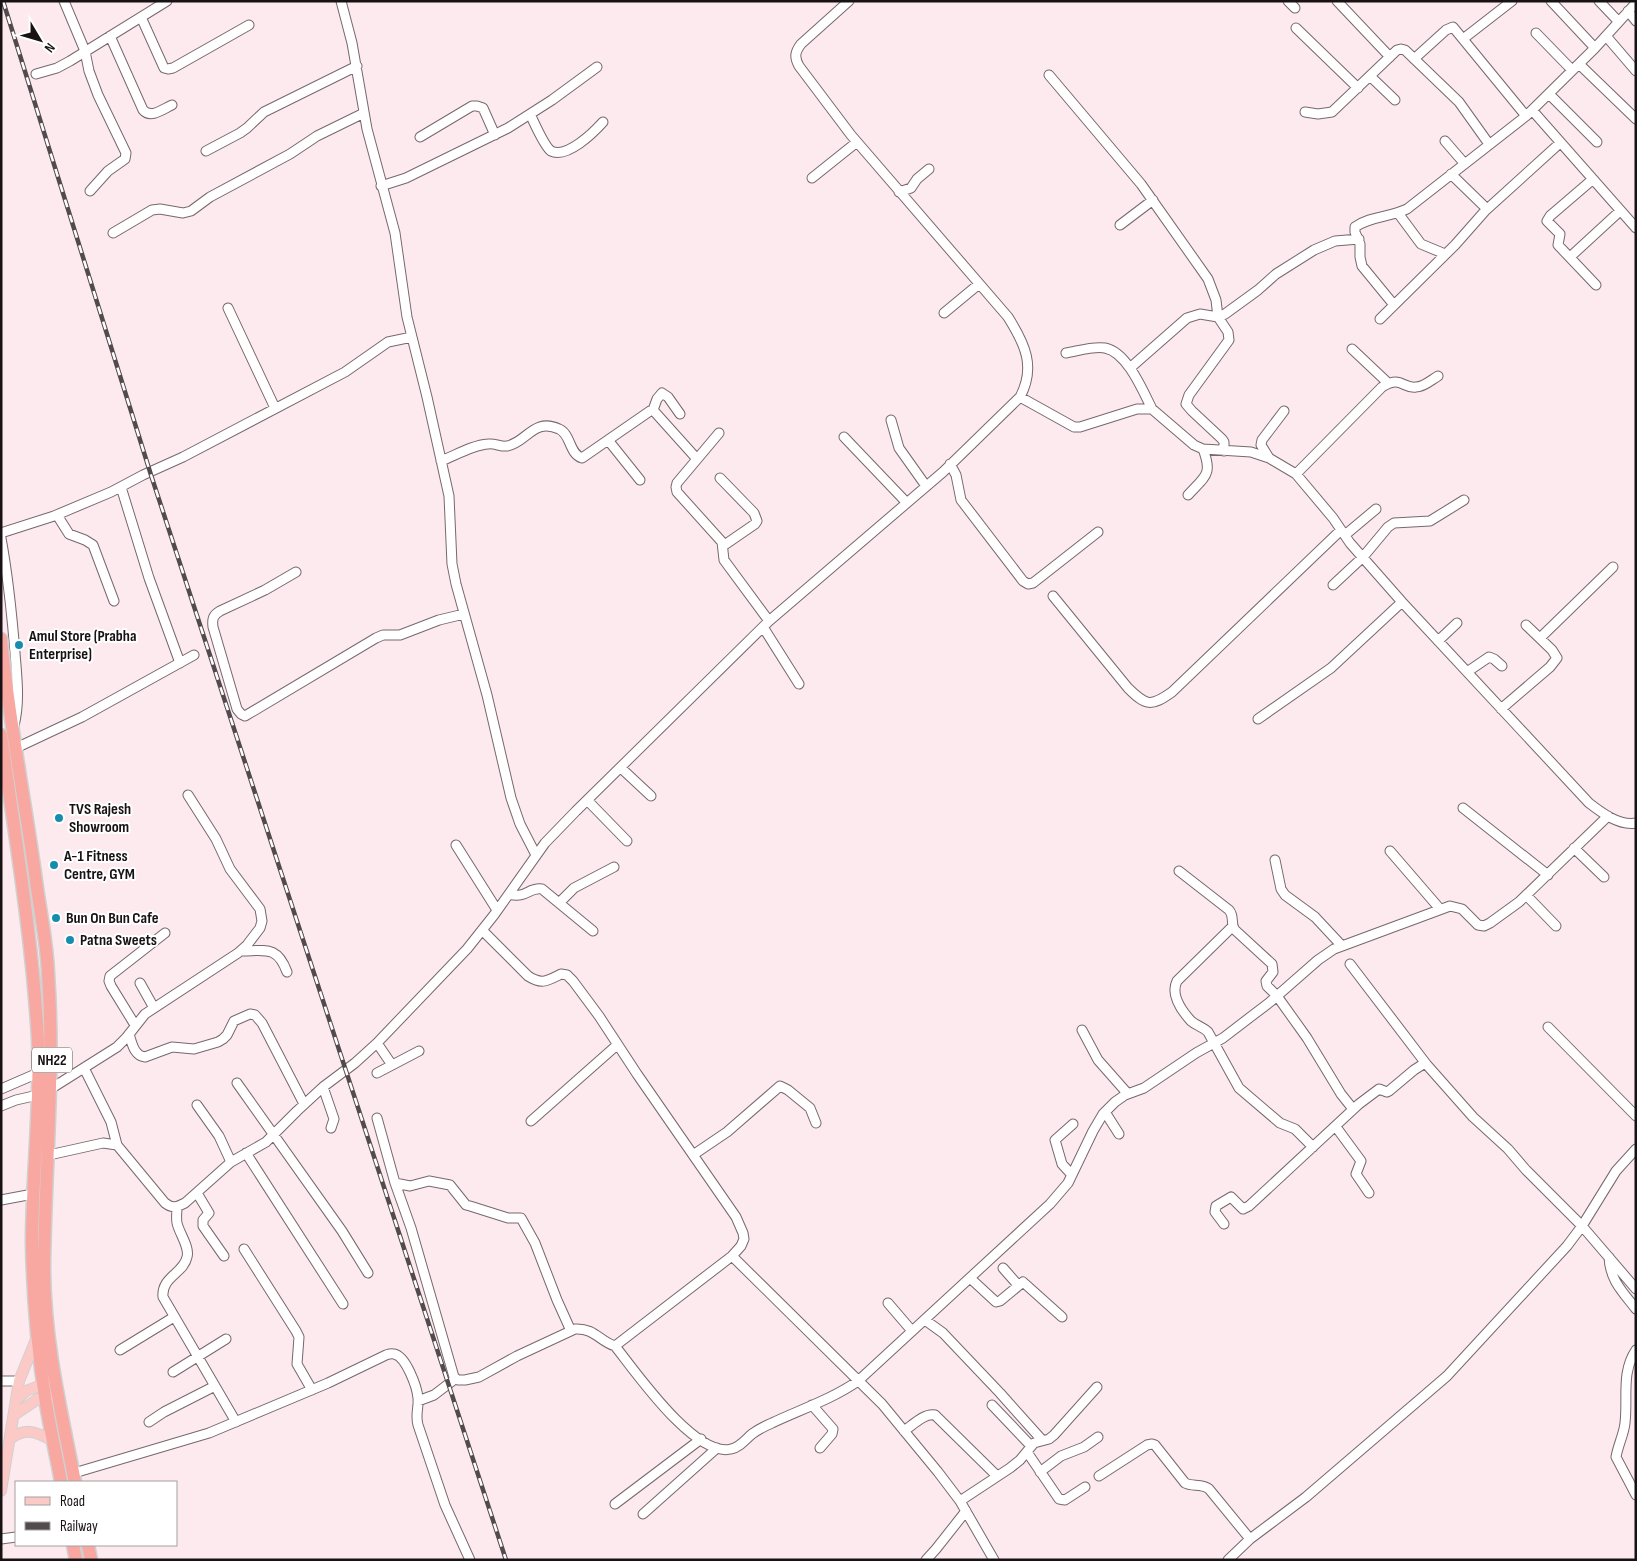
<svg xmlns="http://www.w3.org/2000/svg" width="1637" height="1561" font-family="'Sofia Sans Condensed',sans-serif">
<rect width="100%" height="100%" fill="#fceaef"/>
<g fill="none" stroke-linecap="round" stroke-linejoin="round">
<g stroke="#77686d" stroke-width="11">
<path id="minor" d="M 64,1 L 85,51 L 89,71 L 98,95 L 126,153 L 125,159 L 108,171 L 90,191
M 341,1 L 352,43 L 367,129 L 395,233 L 407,317 L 427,397 L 449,496 L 452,564 L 456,584 L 487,695 L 511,798 L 520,824 L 536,855
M 1288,1 L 1295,8
M 1337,1 L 1390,57
M 1551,1 L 1595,48
M 1599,1 L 1618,21
M 1628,11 L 1636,21
M 141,17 L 164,68 L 168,69 L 173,68 L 249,25
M 1296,28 L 1358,88
M 1536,33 L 1572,70
M 110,36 L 143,110 C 151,119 163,109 172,105
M 1606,36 L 1636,71
M 1463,39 L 1512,1
M 1414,59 L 1446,30 L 1453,27 L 1526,116
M 1579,64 L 1636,119
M 36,74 L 57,68 L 70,61 L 167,1
M 1049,75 L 1141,184 L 1208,279 L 1216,300 L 1218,317 L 1228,332 L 1229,340 L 1189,395 L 1186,404 L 1192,411 L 1222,439 L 1224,442 L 1224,451
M 1370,76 L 1395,100
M 1549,94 L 1597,142
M 1532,110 L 1636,228
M 1305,112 L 1318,114 L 1332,112 L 1397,50 L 1401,49 L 1405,50 L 1459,102 L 1489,144
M 530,114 C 534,122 544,146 551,151 C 567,159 594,132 603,122
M 420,137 L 472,106 L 477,106 L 483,108 L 495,135
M 1445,141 L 1464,163
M 206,151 L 240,133 L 247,128 L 264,112 L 357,66
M 1451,174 L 1487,209
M 812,178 L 857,142
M 1592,180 L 1550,216 L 1547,221 L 1560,234 L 1558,245 L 1596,285
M 381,186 L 406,178 L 508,128 L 552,100 L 597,67
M 899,192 L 911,188 L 917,179 L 929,169
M 1398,213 L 1421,244 L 1445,254
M 1120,225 L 1153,200
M 113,233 L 152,210 L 160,209 L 183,213 L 191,211 L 210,197 L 290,154 L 317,136 L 364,113
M 1570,257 L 1620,211
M 1394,305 L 1362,266 L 1360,257 L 1360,244 L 1355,232 L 1355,227 C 1370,216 1391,217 1407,209 L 1526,116 L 1595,48 L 1636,3
M 228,308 L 275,408
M 944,313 L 979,284
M 1380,319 L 1455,245 L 1485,211 L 1560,143
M 1352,349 L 1388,383
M 1066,353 C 1078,351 1093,346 1105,348 C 1127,352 1143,391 1152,409
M 1130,368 L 1187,318 L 1200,314 L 1218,317 L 1225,314 L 1258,290 L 1276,274 L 1314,250 L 1335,241 L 1359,239
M 1020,397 L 1074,427 L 1080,427 L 1137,409 L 1152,409 L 1194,445 L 1203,449 L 1251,452 L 1269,458 L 1296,474 L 1333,518 L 1350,543 L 1402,602 L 1589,803 C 1602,813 1619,826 1636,823
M 653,410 L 657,399 L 662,393 L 668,397 L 680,414
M 891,420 L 899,448 L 926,486
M 719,433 L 677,483 L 676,487 L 677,492 L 722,542 L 724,560 L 769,621
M 844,437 L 907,503
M 608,440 L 640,480
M 1269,458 L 1261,445 L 1262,440 L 1284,411
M 441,461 C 456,455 473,445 488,444 C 495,443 501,447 507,446 C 526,443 534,417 559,429 C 571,434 569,454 582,458 L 650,411 L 653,410 L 697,459
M 950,464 L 956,475 L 961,500 L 1023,581 L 1028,584 L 1033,583 L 1098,532
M 1296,474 L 1382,387 C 1402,375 1402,389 1416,387 C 1424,387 1431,380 1438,376
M 720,478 L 754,513 L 757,521 L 755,524 L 723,546
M 121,487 L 149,578 L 180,663
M 1188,495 C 1205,476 1213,475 1203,449
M 57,515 L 69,534 L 85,540 L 93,545 L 114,601
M 1,533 L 54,516 L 111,492 L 143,475 L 183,457 L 345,372 L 388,342 L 412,337
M 1345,535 L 1376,509
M 1,538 C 8,576 12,615 15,653 C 17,678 20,702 14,726
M 296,572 L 265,590 L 220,611 C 213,615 212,619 213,627 L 237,709 L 241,714 L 245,716 L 376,638 L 383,635 L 400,635 L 439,620 L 464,614
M 1333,585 L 1363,557 L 1388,527 L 1394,523 L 1430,521 L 1464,500
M 1053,596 L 1128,688 C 1146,706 1151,707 1172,692 L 1341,530
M 763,627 L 799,684
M 1540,638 L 1613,567
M 1438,641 L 1457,623
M 1467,672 L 1489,657 L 1494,659 L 1502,666
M 1501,709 L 1550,667 L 1557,658 L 1552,650 L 1526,625
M 1258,719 L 1331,668 L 1402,602
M 16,748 L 82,717 L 194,655
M 621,768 L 651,796
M 587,800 L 627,841
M 1463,808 L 1548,875
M 456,845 L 497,910
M 1574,848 L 1604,877
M 1390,851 L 1440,909
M 1275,860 L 1281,889 L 1285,895 L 1315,917 L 1342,946
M 1179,871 L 1229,910 C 1235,917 1230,924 1235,930 L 1272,964 L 1273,972 L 1266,981 L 1267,986 L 1277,996 L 1307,1038 L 1341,1094 L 1353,1109
M 509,894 C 527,899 528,887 542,889 L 593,931
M 1526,895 L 1556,926
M 560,902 L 574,888 L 614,867
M 1232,927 L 1177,981 C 1170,995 1182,1011 1191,1021 C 1197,1026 1203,1027 1208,1032 L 1239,1088 L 1280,1123 L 1295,1129 L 1313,1147
M 241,951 C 265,951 277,945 287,972
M 1350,964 L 1427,1065 L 1473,1117 L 1508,1149 L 1526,1170 L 1582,1226 L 1636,1289
M 140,983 L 154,1008
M 135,1025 L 111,986 L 109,981 L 110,976 L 165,933
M 1548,1027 L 1636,1116
M 1082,1030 L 1098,1060 L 1128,1094
M 129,1034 C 132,1043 134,1056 145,1057 L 172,1047 L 194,1049 L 218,1042 L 223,1039 L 227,1035 L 234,1021 L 250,1014 L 255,1015 L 262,1023 L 304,1104
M 377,1043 L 392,1065
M 84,1068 L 111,1122 L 117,1145
M 377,1073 L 419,1051
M 237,1083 L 342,1231 L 368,1273
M 323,1087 L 334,1119 L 331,1128
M 52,1088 L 117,1047 L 126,1038 L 145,1014 L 238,953 L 247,945 L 260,928 L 262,921 L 260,909 L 230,869 L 216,839 L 188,795
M 1,1089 L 38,1073
M 197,1105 L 219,1136 L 231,1162
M 1,1106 L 16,1100 L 38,1095
M 1105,1112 L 1119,1134
M 377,1118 L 395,1183 L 411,1228 L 454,1377 L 458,1380 L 465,1380 L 479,1377 L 517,1356 L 575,1329 C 595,1328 599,1341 615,1346 L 732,1256 L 741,1246 L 744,1239 L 743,1233 L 736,1217 L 637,1074 L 599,1016 L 573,981 L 567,975 L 561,974 C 547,981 542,985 528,976 L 482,930
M 531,1121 L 617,1045
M 1336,1127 L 1361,1161 L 1356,1174 L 1369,1193
M 246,1153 L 343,1304
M 49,1155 L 103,1143 L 117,1145 L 165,1203 C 173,1209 177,1207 185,1203 L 231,1162 L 266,1142 L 297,1111 L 323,1087 L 355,1063 L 377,1043 L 467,949 L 494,915 L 545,843 L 576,811 L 769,621 L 943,472 L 1020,397 C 1036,367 1025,344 1008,317 L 851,135 L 799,66 C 794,57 795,52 801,44 L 849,1
M 693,1155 L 727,1132 L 780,1086 L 788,1090 L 810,1108 L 816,1123
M 1072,1175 L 1062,1164 L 1055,1140 L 1073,1124
M 395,1183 L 410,1186 L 429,1181 L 450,1185 L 466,1205 L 470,1206 L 508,1218 L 521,1218 L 535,1243 L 557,1300 L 571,1331
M 197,1193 L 209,1213 L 203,1220 L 203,1226 L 224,1256
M 1,1200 L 33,1194
M 177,1207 C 177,1212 176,1218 177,1223 C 179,1233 190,1247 187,1257 C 184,1273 161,1277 163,1297 L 236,1422
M 1224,1224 L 1215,1212 L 1216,1206 L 1231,1197 L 1243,1209 L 1249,1206 L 1359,1104 L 1379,1089 L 1387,1092 L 1389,1091 L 1414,1070 L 1425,1063
M 244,1249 L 296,1331 L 299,1337 L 297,1364 L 312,1390
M 732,1256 L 882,1404 L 938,1472 L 960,1501 L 994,1560
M 1609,1257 C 1610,1280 1622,1291 1636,1309
M 1003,1268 L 1018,1285
M 970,1278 L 996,1302 L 1000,1301 L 1023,1282 L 1062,1317
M 888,1303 L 912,1331
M 925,1320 L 943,1333 L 1000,1393 L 1042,1440
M 615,1346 C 635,1371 695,1458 731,1449 C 739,1448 746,1439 752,1434 C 759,1429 765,1426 772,1423 C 802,1409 832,1399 858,1381 L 1050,1204 L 1068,1183 L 1093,1131 L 1103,1114 L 1115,1102 L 1125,1095 L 1144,1088 L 1196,1053 L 1223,1038 L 1270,1002 L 1318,960 L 1334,949 L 1450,906 L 1462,909 L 1478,925 L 1484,926 L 1490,923 L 1519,902 L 1608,816
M 120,1350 L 174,1317
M 1636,1350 C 1621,1372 1628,1398 1625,1423 C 1624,1434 1618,1445 1616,1457 L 1636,1495
M 173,1372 L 226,1339
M 1,1381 L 19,1381
M 418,1401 L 434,1395 L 455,1379
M 812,1405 L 833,1429 L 832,1434 L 820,1448
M 992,1405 L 1031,1446
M 149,1422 L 164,1412 L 215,1386
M 904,1431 C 913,1425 924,1413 935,1415 L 997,1476
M 1027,1452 L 1059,1499 L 1065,1500 L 1085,1487
M 1040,1472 L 1061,1456 L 1084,1447 L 1098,1437
M 74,1473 L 209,1433 L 328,1383 L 386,1355 C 389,1354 391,1353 394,1354 C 406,1356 417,1387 418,1398 C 419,1408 415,1414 418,1425 L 445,1505 L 470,1560
M 1099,1476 L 1147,1445 L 1152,1444 L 1155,1445 L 1185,1483 C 1192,1487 1202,1483 1209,1489 L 1250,1539
M 960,1501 L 1010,1468 L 1020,1460 L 1034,1443 L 1049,1439 L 1054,1435 L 1097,1387
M 615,1504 L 701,1439
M 643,1514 L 717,1448
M 1,1539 L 16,1537
M 926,1560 L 936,1549 L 966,1511
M 1228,1560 L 1250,1539 L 1306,1497 L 1447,1376 L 1567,1246 L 1582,1226 L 1616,1171 L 1636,1149"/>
</g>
<g stroke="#d1d0d0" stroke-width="12">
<path id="major" d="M 16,1400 L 26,1391 L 49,1382
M 14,1415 L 38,1399 L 58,1395
M 10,1439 C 27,1426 37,1433 54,1441
M 1,1491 L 19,1381 L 37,1337"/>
</g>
<g stroke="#d1d0d0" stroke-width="15">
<path id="highway" d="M 1,639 C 9,722 26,805 37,888 C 41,916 47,944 48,973 C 55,1072 45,1168 44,1267 C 44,1340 61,1411 75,1482
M 1,735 C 15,836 32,936 38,1039 C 41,1107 32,1175 32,1243 C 33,1294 37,1346 45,1397 C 49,1425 56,1454 61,1482
M 73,1545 L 76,1560
M 88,1545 L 91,1560"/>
</g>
<use href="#minor" stroke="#fff" stroke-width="9"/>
<use href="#major" stroke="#fbcac7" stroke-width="10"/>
<use href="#highway" stroke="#f8a7a1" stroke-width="12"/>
<g stroke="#534a4d" stroke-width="4.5">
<path id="rail" d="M 3,1 L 151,475 L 506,1560"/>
</g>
<use href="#rail" stroke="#fff" stroke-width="2.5" stroke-dasharray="8" stroke-linecap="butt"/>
</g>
<g fill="#168daf" stroke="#fff" stroke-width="2">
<circle cx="19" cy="645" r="5"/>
<circle cx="59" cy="818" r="5"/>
<circle cx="54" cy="865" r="5"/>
<circle cx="56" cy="918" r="5"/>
<circle cx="70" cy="940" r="5"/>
</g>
<g text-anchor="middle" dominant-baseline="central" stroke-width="4" stroke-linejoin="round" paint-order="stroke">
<rect fill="#fff" stroke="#5d595a" stroke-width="1" x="32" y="1047.5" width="40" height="25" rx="4"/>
<g font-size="15" font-weight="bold" fill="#181214">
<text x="52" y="1060">NH22</text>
</g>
<g font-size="16" font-weight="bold" fill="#181214" stroke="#fff" text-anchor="start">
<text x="29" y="636">Amul Store (Prabha<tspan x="29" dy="18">Enterprise)</tspan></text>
<text x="69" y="809">TVS Rajesh<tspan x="69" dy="18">Showroom</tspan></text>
<text x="64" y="856">A-1 Fitness<tspan x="64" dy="18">Centre, GYM</tspan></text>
<text x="66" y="918">Bun On Bun Cafe</text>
<text x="80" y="940">Patna Sweets</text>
</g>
</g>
<rect width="1637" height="1561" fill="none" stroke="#181214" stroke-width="5"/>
<rect x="15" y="1481" width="162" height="65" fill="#ffffff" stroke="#a3a0a1"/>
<rect x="25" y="1497" width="25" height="8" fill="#fbcac7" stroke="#a3a0a1"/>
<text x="60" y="1506" font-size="15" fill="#181214">Road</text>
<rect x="25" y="1522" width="25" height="8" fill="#534a4d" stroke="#a3a0a1"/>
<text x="60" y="1531" font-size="15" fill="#181214">Railway</text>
<g transform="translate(40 40) rotate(128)" stroke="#ffffff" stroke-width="4" paint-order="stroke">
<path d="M0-4L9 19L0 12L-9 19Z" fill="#181214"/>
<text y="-8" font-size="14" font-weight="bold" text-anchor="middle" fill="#181214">N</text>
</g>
</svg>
